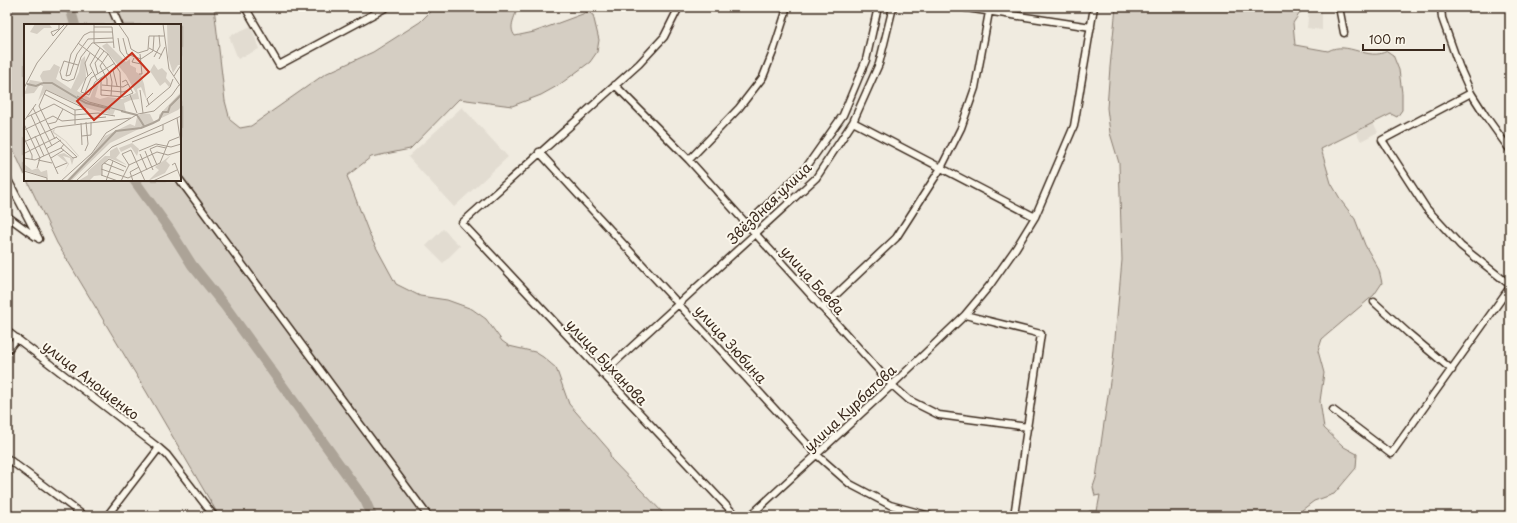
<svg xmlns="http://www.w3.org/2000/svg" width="1517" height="523" font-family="'Playpen Sans',sans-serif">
<rect width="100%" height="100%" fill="#f0ebe0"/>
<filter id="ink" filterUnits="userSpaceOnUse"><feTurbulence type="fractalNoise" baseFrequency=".025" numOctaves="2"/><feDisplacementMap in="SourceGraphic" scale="8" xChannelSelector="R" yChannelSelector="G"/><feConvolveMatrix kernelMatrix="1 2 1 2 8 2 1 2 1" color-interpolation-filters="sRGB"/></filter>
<g filter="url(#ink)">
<path fill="#e2dcd1" d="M 1309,8 L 1322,9 L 1322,30 L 1307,28 Z
M 251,26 L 259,49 L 238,59 L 229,36 Z
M 462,107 L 508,157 L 454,207 L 408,157 Z
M 1372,121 L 1378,132 L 1361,141 L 1355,130 Z
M 443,229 L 460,246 L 443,263 L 426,246 Z"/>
<path fill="#d5cec3" stroke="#887c70" d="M 7,7 L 214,7 L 225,101 L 230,120 L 240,128 L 251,126 L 325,74 L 373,52 L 420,22 L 435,7 L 518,7 C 515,17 508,27 515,36 L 534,32 L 588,12 L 593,15 L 599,40 L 597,52 L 590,62 L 559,85 L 541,95 L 512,106 L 459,99 L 410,149 L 371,157 L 347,176 L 370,236 L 396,284 L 420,296 L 447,300 L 472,309 L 486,319 L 502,341 L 509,346 L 535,352 L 543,357 L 556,368 L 569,404 L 609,450 L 611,459 L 666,516 L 219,516 L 146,391 L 57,243 L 27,180 L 180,180 L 180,25 L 25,25 L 25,175 L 7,136 Z
M 1116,7 L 1304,7 L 1293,23 L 1295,45 L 1328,51 C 1348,40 1368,62 1387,51 L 1393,55 L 1399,70 L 1402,93 L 1402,110 L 1397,117 L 1391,114 L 1321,149 L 1331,183 L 1342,202 L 1355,219 L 1365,245 L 1379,270 L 1382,283 L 1374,295 L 1322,339 L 1318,351 L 1324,373 L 1320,401 L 1324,428 L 1344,447 L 1357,454 L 1356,468 L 1334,494 L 1314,501 L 1302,510 L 1298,516 L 1080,516 L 1090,511 L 1097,511 L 1100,495 L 1095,496 L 1093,487 L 1096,478 L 1113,361 L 1122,260 L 1119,163 L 1110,133 L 1107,108 L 1110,67 Z"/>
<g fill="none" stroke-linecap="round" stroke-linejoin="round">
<path stroke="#aca397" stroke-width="10" d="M 70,7 L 75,25
M 134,180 L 170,230 L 192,265 L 225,306 L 365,500 L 372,516"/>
<g stroke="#3b2a1e" stroke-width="9">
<path id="minor" d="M 111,7 L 119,25
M 245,7 L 279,65 L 387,7
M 679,7 L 664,37 L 639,64 L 462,223 L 736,516
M 960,7 L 1091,27
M 1339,7 L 1344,33
M 1441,7 L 1442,18 L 1459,66 L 1471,93 L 1485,115 L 1510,150
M 615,85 L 689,160 L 892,385 L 909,400 L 939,415 L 1028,427
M 1471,93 L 1382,140 L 1426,208 L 1461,246 L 1510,285
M 853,122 L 1035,217
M 539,152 L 817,455 L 850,484 L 890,505 L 930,516
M 689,160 L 739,108 L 763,77 L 773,52 L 785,15 L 786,7
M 7,178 L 39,239
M 180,180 L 428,516
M 7,216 L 36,237
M 747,224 L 805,169 L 843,115 L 866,60 L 878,7
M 1374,302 L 1408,333 L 1452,370
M 822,308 L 896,238 L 941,168 L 961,128 L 975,88 L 989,12
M 965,315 L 1041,334 L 1014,516
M 7,331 L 159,448 L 167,455 L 214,516
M 7,351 L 17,338
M 602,374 L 816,178 L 853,122 L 879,64 L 893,7
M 1333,410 L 1391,454 L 1510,287
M 7,458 L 84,516
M 107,516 L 159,448
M 750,516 L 892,385 L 965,315 L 990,285 L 1016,248 L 1035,217 L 1074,126 L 1094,7"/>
</g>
<use href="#minor" stroke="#fbf7ec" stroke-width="6"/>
</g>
</g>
<g text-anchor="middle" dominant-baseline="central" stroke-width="4" stroke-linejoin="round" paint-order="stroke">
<g font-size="14" fill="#3b2a1e" stroke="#fbf7ec">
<text transform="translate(769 203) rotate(-44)">Звёздная улица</text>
<text transform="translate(813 280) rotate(48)">улица Боева</text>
<text transform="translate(731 344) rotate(48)">улица Зюбина</text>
<text transform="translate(607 362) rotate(47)">улица Буханова</text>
<text transform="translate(91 380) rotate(38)">улица Анощенко</text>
<text transform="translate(850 408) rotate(-43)">улица Курбатова</text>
</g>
</g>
<g transform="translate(24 24)">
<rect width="157" height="157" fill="#f0ebe0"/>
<path d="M 11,0 L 25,0 L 28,4 L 20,4 L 13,10 L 6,8 ZM 143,0 L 157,0 L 157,41 L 154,41 L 149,49 L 144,33 ZM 83,19 L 102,38 L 106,35 L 106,41 L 112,44 L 112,48 L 117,51 L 120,60 L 123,77 L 117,63 L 113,65 L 116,79 L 115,75 L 107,76 L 100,79 L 102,88 L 91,86 L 89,91 L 63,84 L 22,66 L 14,77 L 19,62 L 17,62 L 19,59 L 16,52 L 19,47 L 26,46 L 30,40 L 36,43 L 32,55 L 47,65 L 55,48 L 57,36 L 61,32 L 62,54 L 53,67 L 66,74 L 71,60 L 73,62 L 75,59 L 71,73 L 76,75 L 84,73 L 98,75 L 112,69 L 102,51 L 78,22 ZM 130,40 L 134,46 L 138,44 L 143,49 L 142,54 L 147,60 L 145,63 L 141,58 L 136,62 L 126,47 ZM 6,56 L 18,58 L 10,69 L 0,70 ZM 157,68 L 157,83 L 154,86 L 86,119 L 47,157 L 42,157 L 68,130 L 81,112 L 106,100 L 111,102 L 113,93 L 118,89 L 126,90 L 130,98 L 135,96 L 135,91 ZM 31,105 L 30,108 L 42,117 L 55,132 L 50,134 L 48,141 L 46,134 L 39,132 L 45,140 L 40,148 L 44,140 L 33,131 L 40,129 L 48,134 L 54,132 L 41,117 L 29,109 L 28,107 ZM 108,119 L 115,125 L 113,132 L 107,123 L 97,128 L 95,124 ZM 93,123 L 96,129 L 92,134 L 103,141 L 85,134 L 78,141 L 78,151 L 70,152 L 65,157 L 54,157 L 64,151 L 64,147 L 81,132 L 86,132 L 86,127 ZM 147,131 L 142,137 L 146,141 L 141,149 L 124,157 L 135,146 L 131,143 ZM 0,140 L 8,146 L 14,144 L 17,148 L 23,146 L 24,154 L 0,146 Z" fill="#d5cec3"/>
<path fill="none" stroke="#aca397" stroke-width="2" d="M 19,59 L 28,59 L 53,74M 3,60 L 12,62 L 19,59M 53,74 L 62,79 L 86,85M 97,87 L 113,91M 113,91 L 120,102M 44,157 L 92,107 L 117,104 L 129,99 L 135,96 L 139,88 L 144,88 L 146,82 L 157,71"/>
<path fill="none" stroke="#a89e92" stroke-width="1" d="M 35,0 L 35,5 L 27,8 L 29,12 L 41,0M 70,0 L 70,19 L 84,30 L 96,48 L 97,73M 77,0 L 96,0M 139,0 L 145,45 L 157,63M 95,1 L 104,14 L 107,25 L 114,29 L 124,26 L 125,12 L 140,12M 70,3 L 88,3 L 90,24M 88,8 L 66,8 L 60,11 L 47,30 L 42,52 L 46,51 L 53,30 L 64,15 L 89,14M 94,14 L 96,27 L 103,36M 99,14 L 103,30 L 117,35 L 129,27 L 130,12M 54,19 L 78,38 L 86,49 L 88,58 L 87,72M 125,24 L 138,31M 130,33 L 136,22 L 135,11M 110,34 L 108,38 L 117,40M 135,35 L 141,23M 54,41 L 40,37 L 36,48 L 38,55 L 44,57 L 50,55 L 57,33 L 68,19 L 89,18M 89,46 L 93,62M 68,48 L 62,54 L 57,68 L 65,71 L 71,58 L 81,51M 74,50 L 71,39 L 80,27M 115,50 L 118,50 L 116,30M 64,52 L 61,39 L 66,29M 150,52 L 157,41M 77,54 L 77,71 L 100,73 L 109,69 L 102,56 L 98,58M 73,56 L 66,41 L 76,24M 78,61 L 99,63 L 104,60M 83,61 L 83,55 L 76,42 L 84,30M 0,64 L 13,39 L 44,0M 77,66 L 99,68 L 107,65M 116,66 L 119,89M 61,69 L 67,54 L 91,39M 20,70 L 51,86 L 60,85M 106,71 L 113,89M 53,72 L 65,78 L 99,87M 30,80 L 50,91 L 74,89 L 91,92M 125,81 L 123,75 L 129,69M 122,83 L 146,63 L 149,55M 9,84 L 28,122M 7,91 L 34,150M 3,93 L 30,80M 153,94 L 157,120M 0,97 L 12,80M 57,99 L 58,121M 0,100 L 16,134 L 13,144M 24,100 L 32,98 L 39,85M 51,100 L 51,86M 140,100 L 157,92M 0,106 L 29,92 L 38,97 L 82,93M 11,112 L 20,132M 58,112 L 67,111 L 67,98M 32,113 L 53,133M 0,114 L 8,131 L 8,135M 31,115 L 15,82 L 22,66 L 62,85M 0,118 L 33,103 L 107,94M 108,118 L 139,106 L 139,101M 37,124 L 49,134 L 53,133M 22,125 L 37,116M 61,127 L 64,120 L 62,98M 115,127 L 132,120 L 147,123 L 157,120M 121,127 L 129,146M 1,129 L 33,113M 116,130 L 123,146M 0,134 L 11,136 L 37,124 L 40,120M 27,134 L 40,126M 14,136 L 28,139M 80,139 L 100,147M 105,141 L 98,130 L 107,126 L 121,157M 133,141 L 126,125 L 133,122 L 142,124M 148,141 L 151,139 L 157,155M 31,144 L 43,139M 77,145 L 104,154 L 136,139 L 145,117 L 155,113M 0,147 L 23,154 L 23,157M 77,151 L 94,157M 78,151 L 78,141 L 85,135 L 102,143M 37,157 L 68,129 L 82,109 L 114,90 L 130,87 L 148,71 L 155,61M 52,157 L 88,123 L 140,100M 82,157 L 89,137M 97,157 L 105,141 L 133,128 L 144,131 L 157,127M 109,157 L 106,148 L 115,143M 129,157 L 153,146"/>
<path fill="#c8321e" fill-opacity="0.15" stroke="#c8321e" stroke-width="2" d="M 108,29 L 125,48 L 70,96 L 53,77 Z"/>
<rect width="157" height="157" fill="none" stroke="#3b2a1e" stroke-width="2"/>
</g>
<rect width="1517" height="523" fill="none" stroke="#fbf7ec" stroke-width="24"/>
<rect x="12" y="12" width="1493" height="499" fill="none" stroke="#3b2a1e" stroke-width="1.5" filter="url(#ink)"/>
<path d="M1363 44v6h81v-6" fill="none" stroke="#3b2a1e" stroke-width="2"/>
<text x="1369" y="44" font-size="12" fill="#3b2a1e" stroke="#fbf7ec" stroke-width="3" paint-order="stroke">100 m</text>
</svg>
